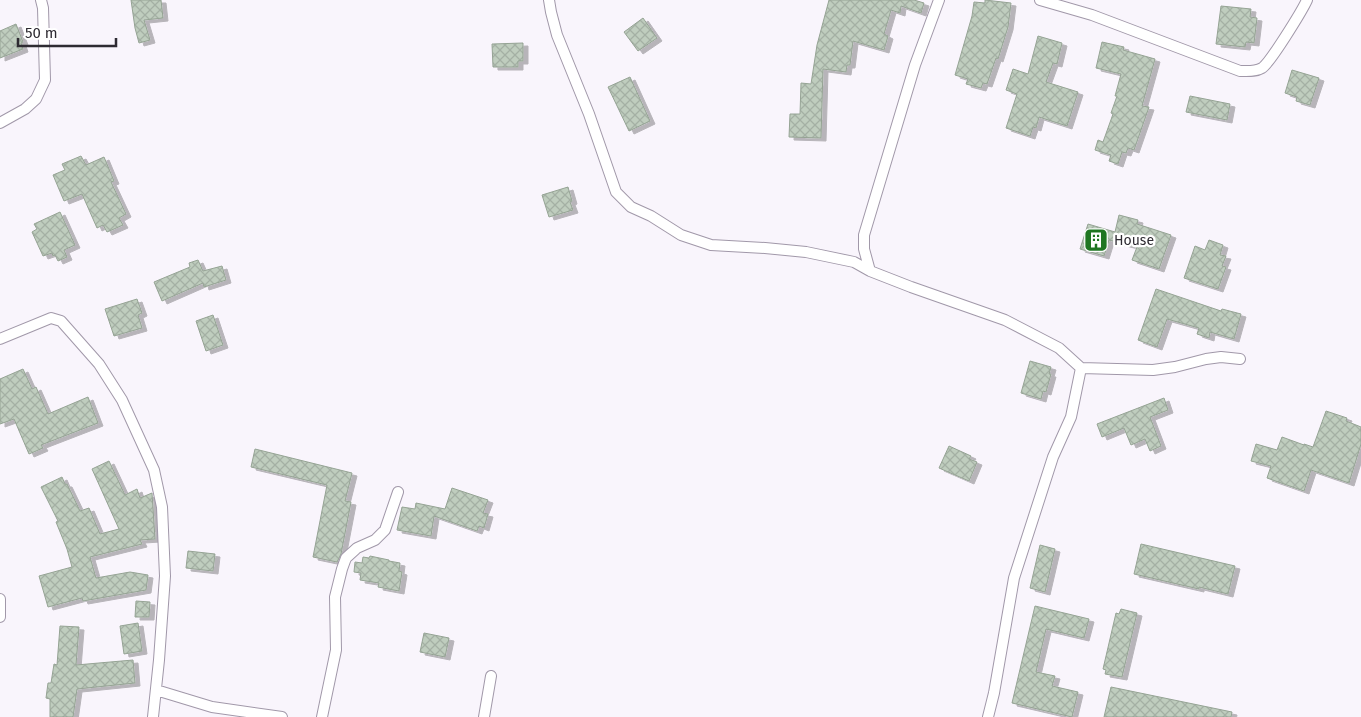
<svg xmlns="http://www.w3.org/2000/svg" width="1361" height="717" font-family="'Fira Sans',sans-serif">
<defs>
<pattern id="building-cross-hatch" width="8" height="8" patternUnits="userSpaceOnUse" patternTransform="scale(1.25)"><rect width="8" height="8" fill="#bfcdbe"/><path d="M0 0l8 8M0 8l8-8" fill="none" stroke="#a4b0a4"/></pattern>
<filter id="shadow"><feDropShadow dx="5" dy="3" stdDeviation="0" flood-color="#0004"/></filter>
</defs>
<rect width="100%" height="100%" fill="#f9f5fc"/>
<path fill="url(#building-cross-hatch)" stroke="#95a394" filter="url(#shadow)" d="M 131,0 L 161,0 L 163,18 L 144,20 L 150,40 L 139,43 L 135,28 Z
M 829,0 L 914,0 L 924,3 L 921,13 L 901,6 L 900,13 L 891,10 L 884,34 L 888,36 L 884,50 L 853,41 L 850,65 L 847,65 L 846,72 L 823,69 L 821,138 L 789,137 L 790,114 L 800,114 L 801,83 L 811,84 L 817,45 Z
M 985,0 L 1011,3 L 1008,27 L 998,59 L 996,58 L 987,84 L 983,83 L 981,88 L 966,84 L 968,79 L 955,75 L 972,16 L 974,2 L 985,3 Z
M 1221,6 L 1251,9 L 1250,17 L 1257,18 L 1254,43 L 1246,42 L 1245,47 L 1216,44 Z
M 643,18 L 657,38 L 638,51 L 624,32 Z
M 16,24 L 23,42 L 21,43 L 23,49 L 0,58 L 0,31 Z
M 1038,36 L 1062,43 L 1057,64 L 1053,63 L 1046,82 L 1078,92 L 1067,126 L 1039,117 L 1036,128 L 1033,127 L 1030,136 L 1006,128 L 1017,94 L 1006,90 L 1013,69 L 1028,74 Z
M 1102,42 L 1124,47 L 1123,50 L 1155,59 L 1142,106 L 1149,107 L 1134,150 L 1128,148 L 1126,153 L 1122,152 L 1118,164 L 1109,161 L 1111,155 L 1095,150 L 1098,140 L 1103,142 L 1113,114 L 1111,113 L 1117,96 L 1115,96 L 1121,74 L 1096,68 Z
M 523,43 L 523,61 L 518,61 L 518,67 L 493,67 L 492,44 Z
M 1292,70 L 1319,78 L 1310,105 L 1296,101 L 1297,97 L 1285,93 Z
M 630,77 L 650,121 L 629,131 L 608,87 Z
M 1190,96 L 1230,104 L 1227,120 L 1186,112 Z
M 81,156 L 86,165 L 104,157 L 114,181 L 111,182 L 126,214 L 119,218 L 123,225 L 107,232 L 103,225 L 97,228 L 82,194 L 64,201 L 53,175 L 65,170 L 62,164 Z
M 568,187 L 572,201 L 570,202 L 573,210 L 549,217 L 542,195 Z
M 60,212 L 75,245 L 64,250 L 67,257 L 58,261 L 55,255 L 53,256 L 52,253 L 43,256 L 32,232 L 37,229 L 34,224 Z
M 1119,215 L 1138,220 L 1137,224 L 1171,235 L 1159,269 L 1132,260 L 1137,247 L 1109,240 L 1104,256 L 1080,249 L 1088,224 L 1115,232 Z
M 1209,240 L 1223,245 L 1220,255 L 1226,256 L 1222,266 L 1226,267 L 1218,289 L 1184,278 L 1195,246 L 1205,250 Z
M 198,260 L 203,271 L 222,266 L 226,280 L 204,287 L 203,283 L 162,301 L 154,282 L 190,267 L 189,263 Z
M 1156,289 L 1221,311 L 1222,309 L 1241,314 L 1234,339 L 1210,332 L 1209,338 L 1197,334 L 1199,328 L 1167,319 L 1157,347 L 1138,340 Z
M 137,299 L 142,313 L 138,315 L 142,328 L 114,336 L 105,309 Z
M 213,315 L 223,345 L 206,351 L 196,321 Z
M 1030,361 L 1051,367 L 1049,374 L 1051,374 L 1046,392 L 1043,391 L 1041,399 L 1021,393 Z
M 23,369 L 32,389 L 36,387 L 48,414 L 88,397 L 98,423 L 41,445 L 43,448 L 29,454 L 14,419 L 0,424 L 0,379 Z
M 1164,398 L 1168,410 L 1150,417 L 1161,446 L 1150,451 L 1145,439 L 1131,445 L 1124,428 L 1102,437 L 1097,424 Z
M 1326,411 L 1347,418 L 1346,421 L 1361,427 L 1361,444 L 1349,483 L 1311,470 L 1304,491 L 1267,478 L 1271,466 L 1251,461 L 1256,444 L 1277,450 L 1282,437 L 1304,445 L 1304,444 L 1313,447 Z
M 949,446 L 971,456 L 969,459 L 977,462 L 969,481 L 939,468 Z
M 255,449 L 352,473 L 345,501 L 351,502 L 341,554 L 337,562 L 313,557 L 327,485 L 251,467 Z
M 109,461 L 125,495 L 137,489 L 140,498 L 152,493 L 155,539 L 140,540 L 142,544 L 90,557 L 96,578 L 130,572 L 148,575 L 146,590 L 83,601 L 82,598 L 48,607 L 39,576 L 72,567 L 67,549 L 56,522 L 58,521 L 41,487 L 62,477 L 65,484 L 67,484 L 80,511 L 89,508 L 100,534 L 119,529 L 92,469 Z
M 452,488 L 488,500 L 483,513 L 488,514 L 484,528 L 479,526 L 477,531 L 434,516 L 431,536 L 397,530 L 402,507 L 415,509 L 416,503 L 445,509 Z
M 1141,544 L 1235,566 L 1228,594 L 1199,587 L 1199,589 L 1134,574 Z
M 1040,545 L 1055,549 L 1045,592 L 1030,588 Z
M 188,551 L 215,554 L 213,571 L 186,568 Z
M 370,556 L 389,560 L 389,561 L 400,563 L 399,571 L 402,572 L 399,591 L 378,587 L 379,583 L 360,580 L 361,573 L 354,572 L 355,562 L 362,563 L 363,557 L 369,558 Z
M 136,601 L 150,602 L 149,617 L 135,617 Z
M 1035,606 L 1089,619 L 1084,638 L 1046,629 L 1036,672 L 1055,676 L 1052,686 L 1078,692 L 1072,717 L 1012,703 Z
M 1121,609 L 1137,613 L 1122,677 L 1105,674 L 1106,670 L 1103,669 L 1116,613 L 1119,614 Z
M 138,623 L 142,651 L 124,654 L 120,626 Z
M 60,626 L 79,627 L 76,665 L 133,660 L 135,683 L 77,689 L 73,717 L 50,717 L 50,699 L 46,698 L 48,683 L 51,683 L 54,664 L 57,665 Z
M 424,633 L 449,638 L 445,657 L 420,652 Z
M 1111,687 L 1232,712 L 1231,717 L 1104,717 Z"/>
<g fill="none" stroke-linecap="round" stroke-linejoin="round">
<g stroke="#a198a9" stroke-width="12">
<path id="street" d="M 549,0 L 551,12 L 557,35 L 589,114 L 616,192 L 631,207 L 651,216 L 681,235 L 711,245 L 765,248 L 806,252 L 854,262 L 870,271
M 939,0 L 915,65 L 864,235 L 864,249 L 870,271 L 911,287 L 1005,320 L 1059,348 L 1081,368 L 1071,417 L 1053,457 L 1014,578 L 994,693 L 988,717
M 1040,0 L 1092,15 L 1240,71 C 1248,71 1255,72 1262,68 C 1270,63 1302,11 1307,0
M 0,123 L 25,109 L 36,99 L 45,80 L 43,8 L 41,0
M 0,339 L 51,318 L 61,321 L 99,364 L 122,400 L 154,470 L 162,507 L 165,576 L 159,660 L 153,717
M 1081,368 L 1153,370 L 1175,367 L 1206,359 L 1221,357 L 1240,359
M 0,599 L 0,617
M 156,690 L 212,707 L 282,717
M 322,717 L 336,650 L 335,597 L 342,569 L 346,558 L 357,548 L 375,540 L 385,530 L 398,492
M 484,717 L 491,676"/>
</g>
<use href="#street" stroke="#fff" stroke-width="10"/>
</g>
<defs>
<g id="building-square" transform="scale(1.25)"><rect x="-9" y="-9" width="18" height="18" rx="4" fill="#1f7622" stroke="#fff"/><path d="M-4-6H4V6H1V3H-1V6H-4ZM-2.5-4.3h1.7v1.8h-1.7ZM.8-4.3h1.7v1.8H.8ZM-2.5-1h1.7V.8h-1.7ZM.8-1h1.7V.8H.8Z" fill="#fff"/></g>
</defs>
<g fill-rule="evenodd">
<use href="#building-square" x="1096" y="240"/>
</g>
<g text-anchor="middle" dominant-baseline="central" stroke-width="4.5" stroke-linejoin="round" paint-order="stroke">
<g font-size="14" fill="#2e2b32" stroke="#fff" text-anchor="start">
<text x="1114" y="240">House</text>
</g>
</g>
<path d="M18 38v8h98v-8" fill="none" stroke="#2e2b32" stroke-width="2.5"/>
<text x="25" y="38" font-size="15" fill="#2e2b32" stroke="#ffffff" stroke-width="4" paint-order="stroke">50 m</text>
</svg>
